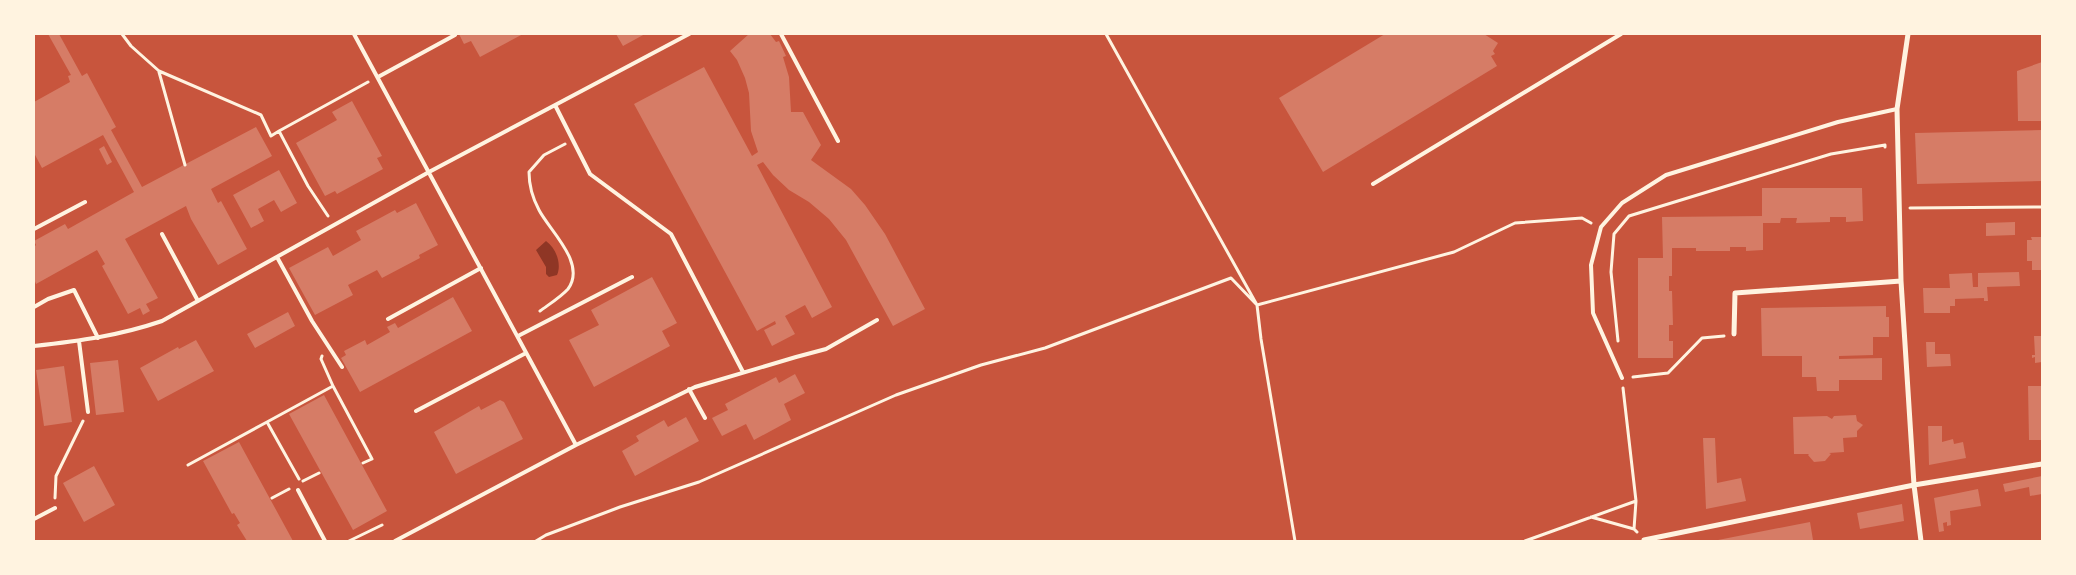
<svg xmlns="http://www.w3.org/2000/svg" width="2076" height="575" font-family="Commissioner,sans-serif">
<rect width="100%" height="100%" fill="#c8553d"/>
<path fill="#8f3625" d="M 546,241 C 556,248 562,264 557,275 L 549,277 L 546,274 L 546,267 L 536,250 Z"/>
<path fill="#d67c66" d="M 48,34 L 59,34 L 82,76 L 87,73 L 116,127 L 111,130 L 142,187 L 256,127 L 272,156 L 211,189 L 218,203 L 221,201 L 247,249 L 218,265 L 191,219 L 186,206 L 125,239 L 158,298 L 146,304 L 150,311 L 143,315 L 140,308 L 128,314 L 102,266 L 105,264 L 97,250 L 36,284 L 34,279 L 34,247 L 36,245 L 34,241 L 65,224 L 68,229 L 134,192 L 103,135 L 42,168 L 34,153 L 34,102 L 70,82 L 68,76 L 71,75 Z
M 459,34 L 523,34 L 480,57 L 471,41 L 464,44 Z
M 616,34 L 645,34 L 623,46 Z
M 749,34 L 770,34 L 776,42 L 779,41 L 786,56 L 783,57 L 789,77 L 791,112 L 803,112 L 821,145 L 811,160 L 851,189 L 865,205 L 885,234 L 925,309 L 893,326 L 846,240 L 829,219 L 809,202 L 789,190 L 773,175 L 763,162 L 757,165 L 832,307 L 812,318 L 805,305 L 785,316 L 795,334 L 772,346 L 764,330 L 776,324 L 775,321 L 757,331 L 634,104 L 704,67 L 752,156 L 758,152 L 751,131 L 749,93 L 745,78 L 737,60 L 730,51 Z
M 1385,34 L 1484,34 L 1498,43 L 1493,51 L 1495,54 L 1491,56 L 1497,66 L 1323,172 L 1279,98 Z
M 2042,62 L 2042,121 L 2018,121 L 2017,71 Z
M 352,101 L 382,156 L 377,158 L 383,169 L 337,194 L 335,191 L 325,196 L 296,143 L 337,120 L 332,112 Z
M 2042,130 L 2042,181 L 1917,184 L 1915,133 Z
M 104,146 L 112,162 L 107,165 L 99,149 Z
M 279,170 L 297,203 L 281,212 L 274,200 L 258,209 L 264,221 L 251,228 L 233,195 Z
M 1762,188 L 1862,188 L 1863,221 L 1846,222 L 1846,217 L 1830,217 L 1830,222 L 1796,223 L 1797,218 L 1781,218 L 1780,223 L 1763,223 L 1763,250 L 1746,251 L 1746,247 L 1730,247 L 1730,251 L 1696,251 L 1696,248 L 1672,248 L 1672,276 L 1669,276 L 1669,291 L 1672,291 L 1673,325 L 1669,325 L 1669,341 L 1673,341 L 1673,358 L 1638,358 L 1638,258 L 1663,258 L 1662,217 L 1762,216 Z
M 416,203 L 438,245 L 419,255 L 420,258 L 382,278 L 377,270 L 348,285 L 353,295 L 315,315 L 289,268 L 328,247 L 333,256 L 361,240 L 356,231 L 395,210 L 397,213 Z
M 2015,222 L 2015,235 L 1986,236 L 1986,223 Z
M 2031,237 L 2042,237 L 2042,270 L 2032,270 L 2032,261 L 2027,261 L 2027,240 L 2032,240 Z
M 2019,272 L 2020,286 L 1987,287 L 1988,301 L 1984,301 L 1984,298 L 1955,299 L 1955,306 L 1950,306 L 1950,313 L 1924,313 L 1923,288 L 1950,288 L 1949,274 L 1972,273 L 1973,287 L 1978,287 L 1978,273 Z
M 652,277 L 677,323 L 662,331 L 670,346 L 594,387 L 569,340 L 599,325 L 591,310 Z
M 453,297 L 472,331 L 360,392 L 341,358 L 346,355 L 344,351 L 365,340 L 367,345 L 390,332 L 387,327 L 395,323 L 398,328 Z
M 1886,306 L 1886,317 L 1889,317 L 1889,337 L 1873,337 L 1873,355 L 1839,356 L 1839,359 L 1882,358 L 1882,380 L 1839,380 L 1839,391 L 1817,391 L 1816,377 L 1802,377 L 1802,356 L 1762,356 L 1761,308 Z
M 288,312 L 295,326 L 255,348 L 247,334 Z
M 2034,336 L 2042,336 L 2042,362 L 2035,363 L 2035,357 L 2032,358 L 2032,355 L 2035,355 Z
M 196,340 L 214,371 L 158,401 L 140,368 L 178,347 L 179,349 Z
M 1926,342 L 1935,342 L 1935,354 L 1950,354 L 1951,366 L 1927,367 Z
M 118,360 L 124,412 L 96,415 L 90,363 Z
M 64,366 L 72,422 L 44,426 L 36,370 Z
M 795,374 L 805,393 L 784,404 L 791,420 L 754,440 L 746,424 L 722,436 L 712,418 L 728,410 L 725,404 L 776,377 L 779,383 Z
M 2028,386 L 2042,386 L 2042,440 L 2029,440 Z
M 324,395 L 387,511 L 353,530 L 289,414 Z
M 500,400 L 504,402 L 523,439 L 456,474 L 434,432 L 479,406 L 481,410 Z
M 1856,415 L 1857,421 L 1863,425 L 1857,431 L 1857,437 L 1843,438 L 1844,452 L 1829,453 L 1831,454 L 1825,461 L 1814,462 L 1808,455 L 1809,454 L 1794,454 L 1793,417 L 1827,416 L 1832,419 L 1834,416 Z
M 686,417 L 699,441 L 635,476 L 622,451 L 639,441 L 636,436 L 664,420 L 668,427 Z
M 1928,426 L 1942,426 L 1942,442 L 1953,439 L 1954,444 L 1963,442 L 1966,458 L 1929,465 Z
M 1703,438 L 1715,438 L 1717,483 L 1741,478 L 1746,501 L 1706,509 Z
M 239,442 L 293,541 L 247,541 L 237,525 L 240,523 L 234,513 L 232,514 L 203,461 Z
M 94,466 L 115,505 L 84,522 L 63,483 Z
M 2042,476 L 2042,494 L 2030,496 L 2029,487 L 2005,492 L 2003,484 Z
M 1978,489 L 1981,506 L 1950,511 L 1951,525 L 1947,526 L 1947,522 L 1943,523 L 1944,531 L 1939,532 L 1934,498 Z
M 1902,504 L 1904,521 L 1860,529 L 1857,513 Z
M 1810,522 L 1813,540 L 1718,541 L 1718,540 Z"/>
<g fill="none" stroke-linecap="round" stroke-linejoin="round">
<path stroke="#fff3e0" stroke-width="3" d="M 122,34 L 131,46 L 159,71 L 261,115 L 271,136 L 279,131 L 308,186 L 328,216
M 1106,34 L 1257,305 L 1261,339 L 1295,541
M 159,72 L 185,165
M 279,131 L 368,82
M 1910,208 L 2042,207
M 540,311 C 548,305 561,297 568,289 C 587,263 549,230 539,210 C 532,197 529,186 529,172 L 544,155 L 565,144
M 1618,341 L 1611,272 L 1614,234 L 1629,216 L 1831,154 L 1885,145 L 1885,147
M 1633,377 L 1668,373 L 1702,338 L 1724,336
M 333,386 L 372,459 L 363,463
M 188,465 L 267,422
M 299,479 L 267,422 L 333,386 L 321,359 L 322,356
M 303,481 L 319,473
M 55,498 L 56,476 L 83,421
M 272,498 L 289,489
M 1591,517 L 1634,529 L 1637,532
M 1634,529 L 1636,501
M 349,541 L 382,525
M 536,541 L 546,535 L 620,507 L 699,482 L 896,395 L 981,365 L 1045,348 L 1231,278 L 1257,305 L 1454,252 L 1515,223 L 1582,218 L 1591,223
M 1525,541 L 1636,501 L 1623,388"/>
<path stroke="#fff3e0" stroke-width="4" d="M 354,34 L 576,445
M 781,34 L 838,141
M 378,77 L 455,35
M 555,105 L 590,174 L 671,234 L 743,372
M 1373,184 L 1621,34
M 34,229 L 85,202
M 162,234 L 198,301
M 277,257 L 312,321 L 342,367
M 34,307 L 48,299 L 74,290 L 98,338
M 388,319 L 481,268
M 518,336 L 632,277
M 79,341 L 88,412
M 34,346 C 79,341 118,336 162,321 L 429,172 L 689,34
M 1622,378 L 1593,313 L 1591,265 L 1601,227 L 1622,203 L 1666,175 L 1838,122 L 1897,109
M 689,389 L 705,418
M 416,411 L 526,353
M 298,490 L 325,541
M 34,519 L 55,508
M 395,541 L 576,445 L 695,387 L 796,357 L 826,349 L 877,320"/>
<path stroke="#fff3e0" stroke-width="5" d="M 1908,34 L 1897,109 L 1901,281 L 1914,485 L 1921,541
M 1734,334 L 1735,293 L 1901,281
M 1644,540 L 1914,485 L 2042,464"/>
</g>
<rect width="2076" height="575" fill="none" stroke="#fff3e0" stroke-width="70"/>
</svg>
